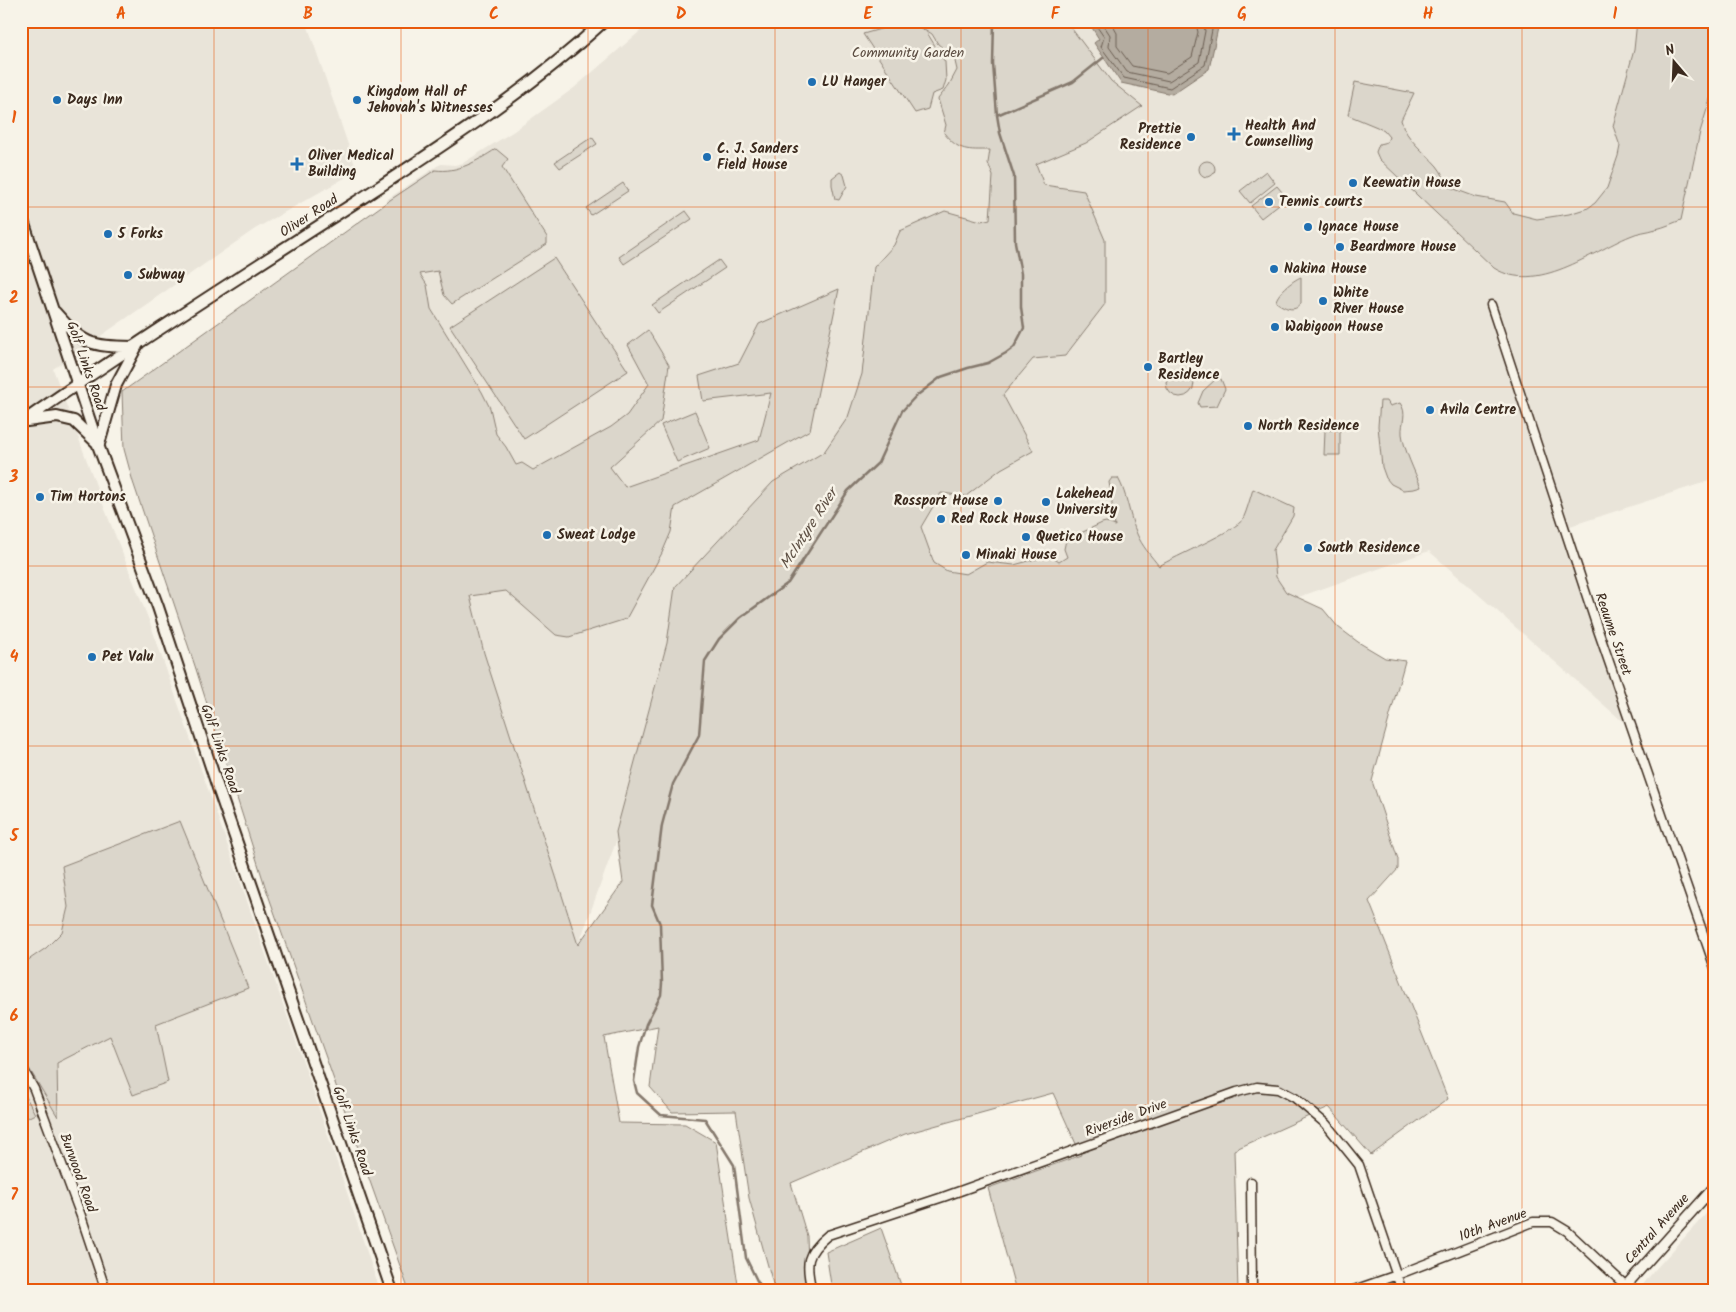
<svg xmlns="http://www.w3.org/2000/svg" width="1736" height="1312" font-family="Kalam,sans-serif">
<rect width="100%" height="100%" fill="#f7f3e8"/>
<filter id="ink" filterUnits="userSpaceOnUse"><feTurbulence type="fractalNoise" baseFrequency=".02" numOctaves="2"/><feDisplacementMap in="SourceGraphic" scale="10" xChannelSelector="R" yChannelSelector="G"/><feConvolveMatrix kernelMatrix="1 2 1 2 8 2 1 2 1" color-interpolation-filters="sRGB"/></filter>
<g filter="url(#ink)">
<path fill="#e9e4d9" d="M 21,21 L 306,21 L 357,171 L 255,229 L 53,369 L 104,507 L 150,623 L 307,1073 L 380,1291 L 21,1291 Z
M 652,21 L 1715,21 L 1715,479 L 1570,526 L 1638,735 L 1429,551 L 1293,599 L 625,817 L 578,946 L 486,660 L 470,596 L 386,200 L 437,166 L 441,164 L 455,165 L 463,163 L 514,131 L 574,88 Z
M 1715,1204 L 1715,1291 L 1638,1291 L 1653,1272 Z"/>
<path fill="#dbd6cb" stroke="#8b8074" d="M 892,21 L 1066,21 L 1111,81 L 1142,106 L 1086,143 L 1036,164 L 1044,185 L 1084,191 L 1105,240 L 1105,304 L 1065,356 L 1033,359 L 1003,395 L 1033,451 L 1001,469 L 966,496 L 941,493 L 921,527 L 934,563 L 947,571 L 966,574 L 987,562 L 1014,565 L 1036,559 L 1053,558 L 1059,562 L 1067,557 L 1064,549 L 1066,540 L 1102,523 L 1106,522 L 1115,526 C 1112,512 1112,497 1109,482 L 1112,478 L 1118,478 C 1128,496 1129,516 1137,534 C 1142,546 1151,556 1159,566 C 1174,557 1237,530 1243,519 C 1247,510 1250,499 1253,489 L 1294,508 L 1293,516 L 1273,550 L 1276,577 L 1286,592 L 1323,609 L 1338,627 L 1358,642 L 1385,658 L 1405,661 L 1372,781 L 1398,859 L 1398,869 L 1369,901 L 1448,1099 L 1371,1155 L 1329,1107 L 1234,1150 L 1238,1291 L 1016,1291 L 988,1188 L 1081,1155 L 1053,1093 L 905,1134 L 791,1183 L 807,1236 L 809,1291 L 775,1291 L 749,1198 L 736,1111 L 672,1112 L 650,1087 L 658,1026 L 604,1037 L 619,1123 L 685,1124 L 716,1142 L 739,1291 L 409,1291 L 265,886 L 195,666 L 133,482 L 124,449 L 122,392 L 387,202 L 435,170 C 458,173 477,161 496,149 L 508,159 L 502,167 L 547,237 L 547,244 L 452,304 L 444,295 L 438,271 L 420,274 L 427,285 L 431,309 L 482,392 L 490,408 L 496,434 L 506,447 L 516,465 L 522,463 L 533,470 L 611,427 L 627,415 L 649,384 L 628,345 L 648,330 L 669,365 L 661,421 L 610,467 L 625,487 L 759,440 L 771,393 L 703,401 L 699,376 L 739,363 L 759,324 L 839,289 L 810,430 L 675,507 L 671,532 L 662,553 L 626,619 L 569,637 L 556,635 L 506,591 L 470,596 L 484,653 L 578,945 L 623,882 L 616,832 L 667,643 L 675,587 L 773,482 L 824,452 L 848,417 L 862,374 L 874,267 L 894,245 L 900,231 L 945,211 L 981,221 L 990,219 L 993,176 L 988,163 L 990,150 C 968,150 959,152 944,133 L 946,125 L 938,99 L 949,85 L 957,70 L 954,57 L 938,44 L 932,34 L 915,23 Z
M 1637,21 L 1715,21 L 1715,83 L 1700,132 L 1681,220 C 1673,223 1665,227 1656,229 C 1647,232 1638,232 1630,236 C 1591,252 1537,295 1494,268 L 1379,159 L 1376,152 L 1379,144 L 1387,142 L 1389,137 L 1384,131 L 1377,127 L 1348,115 L 1355,82 L 1414,93 L 1401,120 C 1406,140 1424,151 1437,166 C 1442,172 1445,180 1449,187 L 1476,197 L 1505,202 L 1513,213 L 1537,219 L 1569,214 L 1588,208 L 1595,203 L 1607,188 L 1618,156 L 1620,146 L 1613,126 L 1634,50 Z
M 915,25 L 926,31 L 945,62 L 946,80 L 943,90 L 932,94 L 928,109 L 915,113 L 863,34 L 891,26 Z
M 592,137 L 597,144 L 560,168 L 555,162 Z
M1199 169a8 8 0 1 1 16 0a8 8 0 1 1-16 0Z
M 1266,171 L 1275,183 L 1250,203 L 1240,191 Z
M 840,172 L 844,175 L 847,186 L 839,200 L 835,199 L 832,185 L 832,178 Z
M 623,183 L 628,191 L 591,215 L 586,208 Z
M 1277,186 L 1287,198 L 1261,218 L 1251,206 Z
M 686,211 L 692,219 L 624,264 L 619,257 Z
M 554,258 L 628,371 L 524,439 L 450,326 Z
M 719,260 L 725,268 L 658,313 L 652,305 Z
M 1301,277 L 1301,303 C 1295,314 1283,307 1276,302 C 1276,294 1293,280 1301,277 Z
M1166 383a14 14 0 1 1 28 0a14 14 0 1 1-28 0Z
M 1217,378 L 1221,379 L 1225,389 L 1217,406 L 1200,407 L 1198,403 L 1203,391 Z
M 1380,401 L 1387,401 L 1390,406 L 1400,403 C 1408,414 1401,422 1402,434 C 1404,450 1415,472 1421,487 L 1414,489 L 1403,490 L 1391,484 L 1386,478 L 1382,467 L 1378,426 Z
M 695,411 L 710,448 L 677,462 L 661,425 Z
M 1325,430 L 1340,430 L 1340,455 L 1324,455 Z
M 180,821 L 248,988 L 156,1024 L 168,1082 L 133,1095 L 110,1036 L 57,1063 L 58,1117 L 21,1055 L 21,965 L 46,948 L 62,932 L 68,907 L 62,866 Z
M 21,1087 L 35,1114 L 21,1121 Z
M 881,1228 L 901,1285 L 910,1291 L 832,1291 L 826,1252 Z"/>
<path fill="#b4aca0" stroke="#84786c" d="M 1084,21 L 1213,21 L 1218,28 L 1209,69 L 1172,94 L 1121,83 L 1094,43 L 1099,39 L 1091,26 Z"/>
<g fill="none" stroke-linecap="round" stroke-linejoin="round">
<path stroke="#6b5e52" stroke-width="1" d="M 1093,21 L 1104,37 L 1101,47 L 1124,78 L 1170,88 L 1205,65 L 1212,30 L 1209,21
M 1101,21 L 1110,35 L 1109,47 L 1127,72 L 1169,81 L 1199,62 L 1205,31 L 1203,21
M 1110,21 L 1117,33 L 1117,46 L 1132,66 L 1167,73 L 1192,57 L 1198,32 L 1195,21"/>
<path stroke="#84786c" stroke-width="2.5" d="M 994,21 L 993,64 L 997,115
M 762,1291 L 746,1258 L 734,1165 L 705,1119 L 661,1115 L 637,1093 L 634,1081 L 639,1047 L 646,1024 L 661,995 L 662,983 L 660,924 L 652,905 L 662,825 L 673,784 L 699,735 L 705,661 L 719,639 L 740,618 L 788,583 L 848,491 L 878,463 L 902,411 L 915,397 L 941,377 L 968,368 L 988,363 L 1006,353 L 1014,347 L 1024,328 L 1021,307 L 1021,274 L 1015,242 L 1014,176 L 1000,133 L 997,115 L 1073,82 L 1103,58"/>
<g stroke="#3b2a1e" stroke-width="11">
<path id="minor" d="M 1491,305 L 1598,630 L 1715,968
M 21,1066 L 34,1089 L 81,1216 L 106,1291
M 1251,1182 L 1252,1291
M 812,1291 C 805,1263 806,1253 828,1235 L 943,1197 L 1237,1092 L 1257,1087 L 1278,1089 L 1295,1098 L 1326,1124 L 1359,1165 L 1402,1291
M 1351,1291 L 1397,1275 L 1533,1222 L 1552,1222 L 1567,1231 L 1626,1286"/>
</g>
<g stroke="#3b2a1e" stroke-width="12">
<path id="tertiary" d="M 1621,1291 L 1715,1186"/>
</g>
<g stroke="#3b2a1e" stroke-width="14">
<path id="secondary" d="M 21,215 L 98,445 L 158,607 L 218,788 L 392,1291
M 55,312 C 84,345 89,346 133,347
M 27,421 L 57,417 L 74,421 L 96,442
M 21,423 C 131,346 244,274 356,202 C 442,146 528,91 604,21
M 99,444 L 116,385 L 137,346"/>
</g>
<use href="#minor" stroke="#f7f3e8" stroke-width="8"/>
<use href="#tertiary" stroke="#f7f3e8" stroke-width="9"/>
<use href="#secondary" stroke="#f7f3e8" stroke-width="10"/>
</g>
</g>
<path fill="none" stroke="#e8590c" stroke-width="1" stroke-opacity="0.55" d="M 214,21 L 214,1291M 401,21 L 401,1291M 588,21 L 588,1291M 775,21 L 775,1291M 961,21 L 961,1291M 1148,21 L 1148,1291M 1335,21 L 1335,1291M 1522,21 L 1522,1291M 21,207 L 1715,207M 21,387 L 1715,387M 21,566 L 1715,566M 21,746 L 1715,746M 21,925 L 1715,925M 21,1105 L 1715,1105"/>
<g fill="#1f6fb2" stroke="#f7f3e8" stroke-width="2">
<circle cx="812" cy="82" r="5"/>
<circle cx="57" cy="100" r="5"/>
<circle cx="357" cy="100" r="5"/>
<path d="M1231.5 126.5h5v5h5v5h-5v5h-5v-5h-5v-5h5z"/>
<circle cx="1191" cy="137" r="5"/>
<circle cx="707" cy="157" r="5"/>
<path d="M294.5 156.5h5v5h5v5h-5v5h-5v-5h-5v-5h5z"/>
<circle cx="1353" cy="183" r="5"/>
<circle cx="1269" cy="202" r="5"/>
<circle cx="1308" cy="227" r="5"/>
<circle cx="108" cy="234" r="5"/>
<circle cx="1340" cy="247" r="5"/>
<circle cx="1274" cy="269" r="5"/>
<circle cx="128" cy="275" r="5"/>
<circle cx="1323" cy="301" r="5"/>
<circle cx="1275" cy="327" r="5"/>
<circle cx="1148" cy="367" r="5"/>
<circle cx="1430" cy="410" r="5"/>
<circle cx="1248" cy="426" r="5"/>
<circle cx="40" cy="497" r="5"/>
<circle cx="998" cy="501" r="5"/>
<circle cx="1046" cy="502" r="5"/>
<circle cx="941" cy="519" r="5"/>
<circle cx="547" cy="535" r="5"/>
<circle cx="1026" cy="537" r="5"/>
<circle cx="1308" cy="548" r="5"/>
<circle cx="966" cy="555" r="5"/>
<circle cx="92" cy="657" r="5"/>
</g>
<g text-anchor="middle" dominant-baseline="central" stroke-width="5" stroke-linejoin="round" paint-order="stroke">
<g font-size="14" fill="#5b4c41" stroke="#f7f3e8">
<text x="908" y="53">Community Garden</text>
</g>
<g font-size="14" font-weight="bold" fill="#3b2a1e" stroke="#f7f3e8" text-anchor="start">
<text x="822" y="82">LU Hanger</text>
<text x="367" y="92">Kingdom Hall of<tspan x="367" dy="16">Jehovah's Witnesses</tspan></text>
<text x="67" y="100">Days Inn</text>
<text x="1245" y="126">Health And<tspan x="1245" dy="16">Counselling</tspan></text>
<text x="1181" y="129" text-anchor="end">Prettie<tspan x="1181" dy="16">Residence</tspan></text>
<text x="717" y="149">C. J. Sanders<tspan x="717" dy="16">Field House</tspan></text>
<text x="308" y="156">Oliver Medical<tspan x="308" dy="16">Building</tspan></text>
<text x="1363" y="183">Keewatin House</text>
<text x="1279" y="202">Tennis courts</text>
<text x="1318" y="227">Ignace House</text>
<text x="118" y="234">5 Forks</text>
<text x="1350" y="247">Beardmore House</text>
<text x="1284" y="269">Nakina House</text>
<text x="138" y="275">Subway</text>
<text x="1333" y="293">White<tspan x="1333" dy="16">River House</tspan></text>
<text x="1285" y="327">Wabigoon House</text>
<text x="1158" y="359">Bartley<tspan x="1158" dy="16">Residence</tspan></text>
<text x="1440" y="410">Avila Centre</text>
<text x="1258" y="426">North Residence</text>
<text x="1056" y="494">Lakehead<tspan x="1056" dy="16">University</tspan></text>
<text x="50" y="497">Tim Hortons</text>
<text x="988" y="501" text-anchor="end">Rossport House</text>
<text x="951" y="519">Red Rock House</text>
<text x="557" y="535">Sweat Lodge</text>
<text x="1036" y="537">Quetico House</text>
<text x="1318" y="548">South Residence</text>
<text x="976" y="555">Minaki House</text>
<text x="102" y="657">Pet Valu</text>
</g>
<g font-size="14" fill="#3b2a1e" stroke="#f7f3e8">
<text transform="translate(309 216) rotate(-33)">Oliver Road</text>
<text transform="translate(86 366) rotate(71)">Golf Links Road</text>
<text transform="translate(1613 634) rotate(71)">Reaume Street</text>
<text transform="translate(220 749) rotate(71)">Golf Links Road</text>
<text transform="translate(1126 1118) rotate(-20)">Riverside Drive</text>
<text transform="translate(352 1131) rotate(71)">Golf Links Road</text>
<text transform="translate(78 1173) rotate(70)">Burwood Road</text>
<text transform="translate(1493 1225) rotate(-20)">10th Avenue</text>
<text transform="translate(1657 1229) rotate(-48)">Central Avenue</text>
</g>
<g font-size="15" font-style="italic" fill="#5f5145" stroke="#f7f3e8">
<text transform="translate(809 529) rotate(-57)">McIntyre River</text>
</g>
</g>
<rect width="1736" height="1312" fill="none" stroke="#f7f3e8" stroke-width="55"/>
<g transform="translate(1674 62) rotate(341)" stroke="#f7f3e8" stroke-width="4" paint-order="stroke">
<path d="M0-4L9 19L0 12L-9 19Z" fill="#3b2a1e"/>
<text y="-8" font-size="14" font-weight="bold" text-anchor="middle" fill="#3b2a1e">N</text>
</g>
<rect x="28" y="28" width="1680" height="1256" fill="none" stroke="#e8590c" stroke-width="2"/>
<g font-size="16" text-anchor="middle" font-weight="bold" fill="#e8590c">
<text x="121" y="19">A</text>
<text x="308" y="19">B</text>
<text x="494" y="19">C</text>
<text x="681" y="19">D</text>
<text x="868" y="19">E</text>
<text x="1055" y="19">F</text>
<text x="1242" y="19">G</text>
<text x="1428" y="19">H</text>
<text x="1615" y="19">I</text>
<text x="14" y="123">1</text>
<text x="14" y="303">2</text>
<text x="14" y="482">3</text>
<text x="14" y="662">4</text>
<text x="14" y="841">5</text>
<text x="14" y="1021">6</text>
<text x="14" y="1200">7</text>
</g>
</svg>
